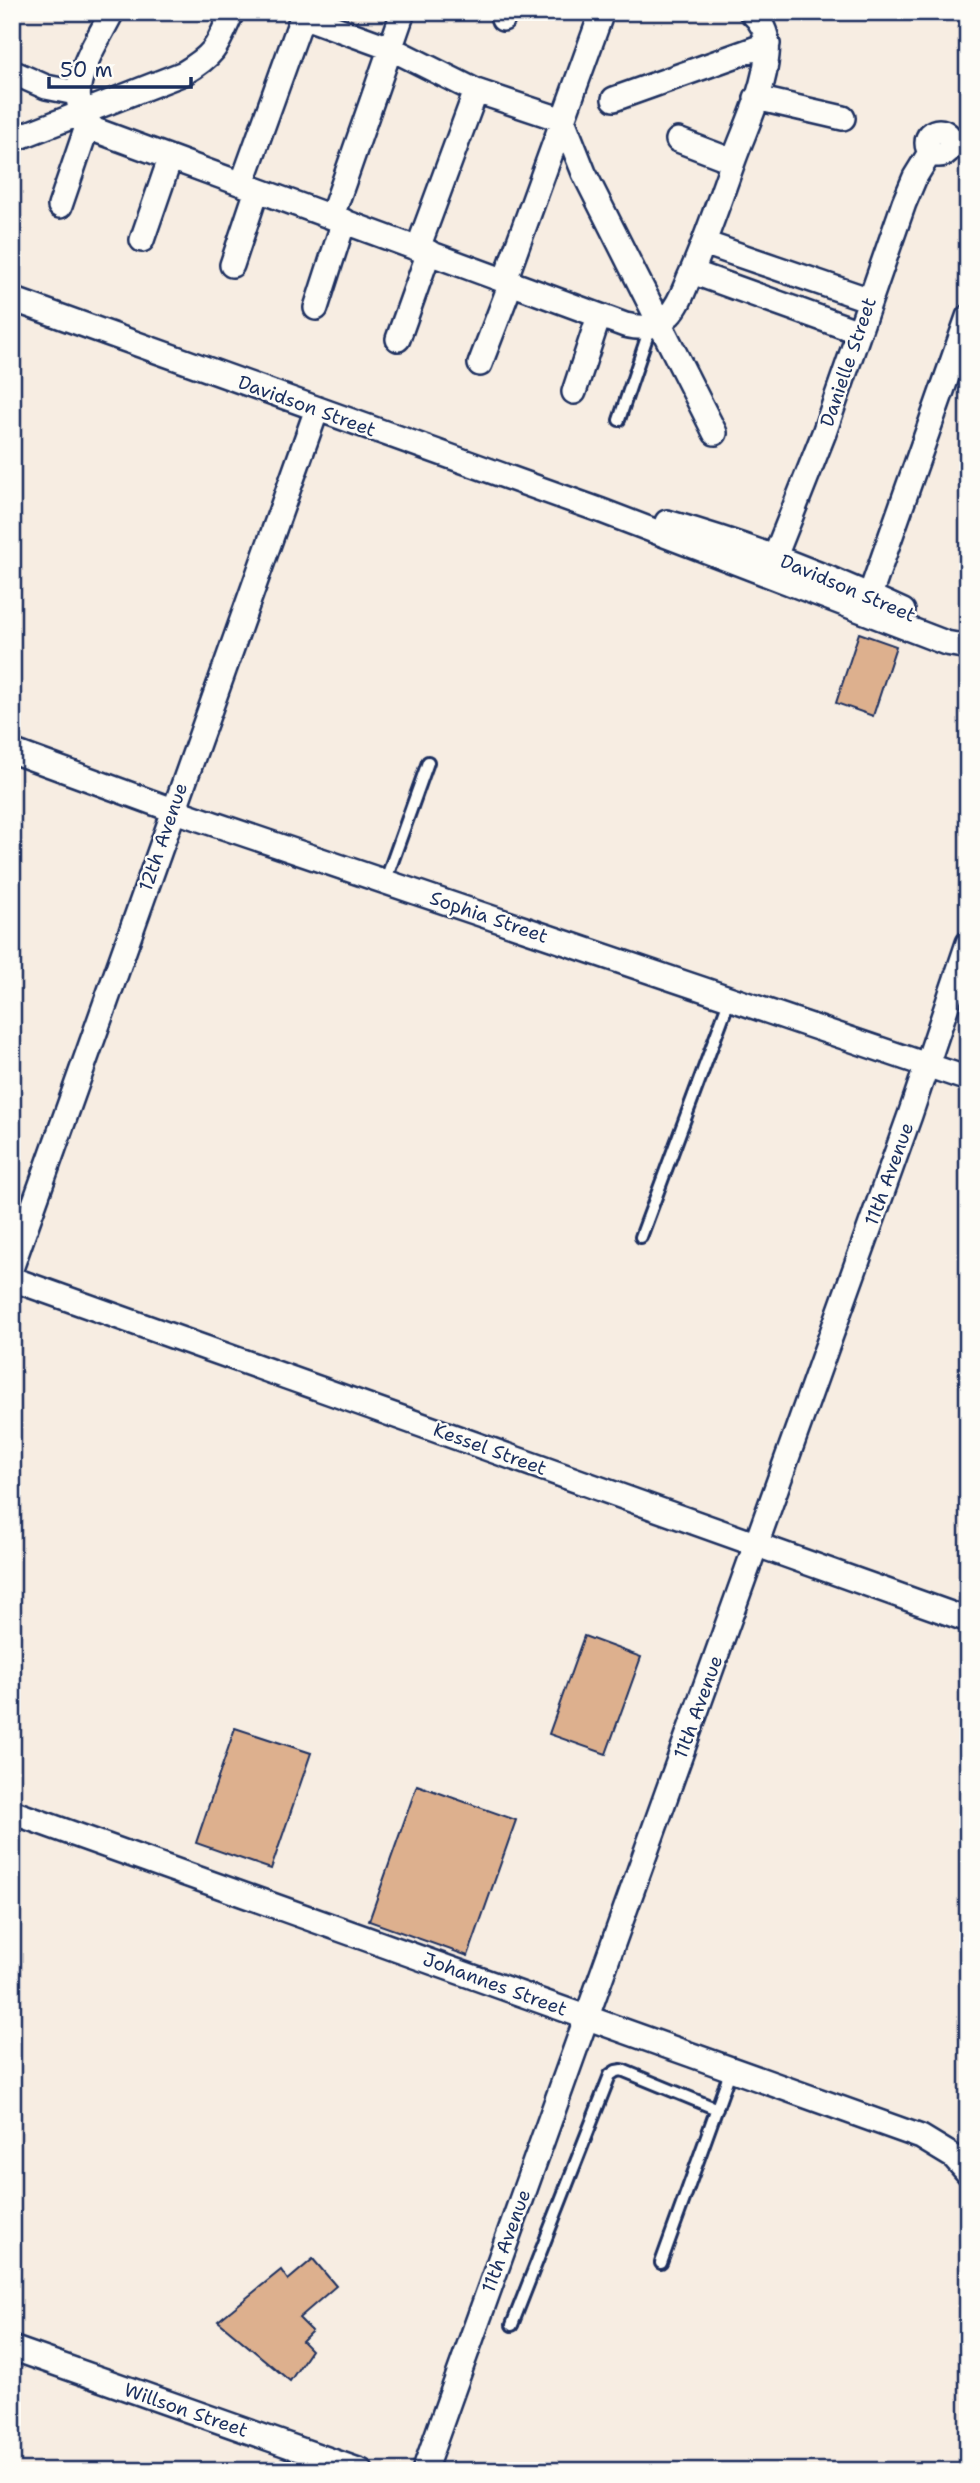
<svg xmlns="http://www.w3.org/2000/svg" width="980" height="2483" font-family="'Shantell Sans',sans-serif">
<rect width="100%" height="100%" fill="#f7ede2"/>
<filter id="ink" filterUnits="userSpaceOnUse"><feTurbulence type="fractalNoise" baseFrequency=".0143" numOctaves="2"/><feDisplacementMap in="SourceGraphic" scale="14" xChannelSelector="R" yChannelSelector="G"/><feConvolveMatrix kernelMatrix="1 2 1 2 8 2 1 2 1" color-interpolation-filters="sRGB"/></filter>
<g filter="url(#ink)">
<path fill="#ddb08e" stroke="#1b2f5e" stroke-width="2" d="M 859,633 L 896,646 L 873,716 L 836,703 Z
M 584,1636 L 641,1657 L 606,1754 L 549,1734 Z
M 235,1728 L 311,1753 L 271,1869 L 196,1843 Z
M 417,1785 L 516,1820 L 468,1956 L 369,1921 Z
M 313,2259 L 336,2286 L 299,2318 L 312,2331 L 302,2341 L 311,2350 L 290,2381 L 218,2321 L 281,2270 L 288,2280 Z"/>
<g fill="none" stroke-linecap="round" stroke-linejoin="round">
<g stroke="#1b2f5e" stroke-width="16">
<path id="service" d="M 619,420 L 650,328
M 385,882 L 428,762
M 641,1237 L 730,998
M 661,2263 L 731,2069
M 512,2325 L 610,2075 L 616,2071 L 622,2070 L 717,2109"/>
</g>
<g stroke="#1b2f5e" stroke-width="28">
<path id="minor" d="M 112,12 C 95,47 56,97 95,130 L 625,325 C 643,329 656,329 669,315 C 679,305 684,290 689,278 C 706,240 719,201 733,162 C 745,128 764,92 767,55 C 769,39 764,23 751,12
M 302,16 L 390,48 L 476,91 L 563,120 L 584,173 L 715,433
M 503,19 L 505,12
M 12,72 L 46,87 L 76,93
M 756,98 L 843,118
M 614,99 L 768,44
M927 143a12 12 0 1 1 24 0a12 12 0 1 1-24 0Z
M 12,140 L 184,73 C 217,53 217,46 232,12
M 678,140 L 733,161
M 242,184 L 304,12
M 60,206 L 88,124
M 332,216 L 403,12
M 142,240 L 170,159
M 704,243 L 870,300
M 418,248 L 476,91
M 232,265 L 257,190
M 692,272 L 859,332
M 505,280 L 602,12
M 12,299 L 602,511 L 946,643 L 968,647
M 316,308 L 344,221
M 398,339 L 429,252
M 480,364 L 511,283
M 574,392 L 599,316
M 667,522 C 748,545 827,575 903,611
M 768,574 L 824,433 L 904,203 L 915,177 L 931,151
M 870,595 L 968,317
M 12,751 L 173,810 L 968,1079
M 12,1266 L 317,409
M 12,1279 L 968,1620
M 12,1812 L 921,2137 L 954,2157 L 968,2173
M 12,2348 L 361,2471
M 424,2471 L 910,1115 L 968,943"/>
</g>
<use href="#service" stroke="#fdfcf7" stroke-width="10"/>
<use href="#minor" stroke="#fdfcf7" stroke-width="23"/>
</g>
</g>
<g text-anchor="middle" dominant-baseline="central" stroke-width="5" stroke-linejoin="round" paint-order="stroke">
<g font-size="19" fill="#1b2f5e" stroke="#fdfcf7">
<text transform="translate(848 362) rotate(-71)">Danielle Street</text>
<text transform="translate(307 406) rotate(20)">Davidson Street</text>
<text transform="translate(848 588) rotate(23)">Davidson Street</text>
<text transform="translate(163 837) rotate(-71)">12th Avenue</text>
<text transform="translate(489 917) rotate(19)">Sophia Street</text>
<text transform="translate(889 1174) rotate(-70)">11th Avenue</text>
<text transform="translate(490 1449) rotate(20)">Kessel Street</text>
<text transform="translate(698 1707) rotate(-70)">11th Avenue</text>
<text transform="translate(495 1984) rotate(20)">Johannes Street</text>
<text transform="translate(506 2241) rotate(-70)">11th Avenue</text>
<text transform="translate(186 2410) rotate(19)">Willson Street</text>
</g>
</g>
<rect width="980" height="2483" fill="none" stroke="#fdfcf7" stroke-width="42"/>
<rect x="21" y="21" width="938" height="2441" fill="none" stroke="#1b2f5e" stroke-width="2.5" filter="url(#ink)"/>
<path d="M49 77v10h142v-10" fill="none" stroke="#1b2f5e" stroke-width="3.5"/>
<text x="60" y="77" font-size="21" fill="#1b2f5e" stroke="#fdfcf7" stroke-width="5" paint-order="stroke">50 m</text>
</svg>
